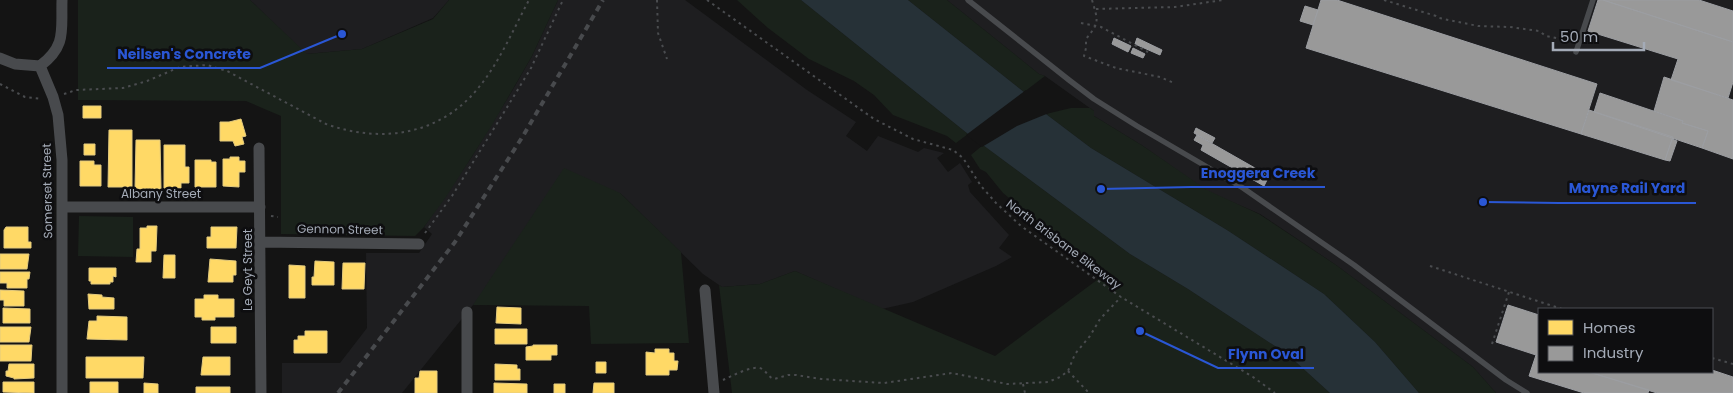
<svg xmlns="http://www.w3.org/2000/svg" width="1733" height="393" font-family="Poppins,sans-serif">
<rect width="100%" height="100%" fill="#141414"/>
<path fill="#1e1e20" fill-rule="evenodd" d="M 250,0 L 449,0 L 433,18 L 362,49 L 306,54 Z
M 558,0 L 685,0 L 807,90 L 856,122 L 846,136 L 867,151 L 878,136 L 918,152 L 924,148 L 944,153 L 937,158 L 948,172 L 960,163 L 972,182 L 968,185 L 970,192 L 1009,235 L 999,248 L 1012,257 L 996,266 L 913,302 L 882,309 L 795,271 L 760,284 L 722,287 L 703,274 L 620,193 L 473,305 L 402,393 L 282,393 L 282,363 L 340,363 L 367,328 L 366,253 L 419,253 L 432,234 L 424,227 L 471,158 L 512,91 L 532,56 Z
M 947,0 L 1733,0 L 1733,393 L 1496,393 L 1473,367 L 1336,265 L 1260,214 L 1207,191 L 1143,146 L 1094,116 L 1094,111 L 1045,76 L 1039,74 ZM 1539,309 L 1712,309 L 1712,372 L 1539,372 Z"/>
<path fill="#1a221b" d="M 78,0 L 250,0 L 307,54 L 362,49 L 433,19 L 449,0 L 558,0 L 532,56 L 492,125 L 446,197 L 424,227 L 415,236 L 281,234 L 281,116 L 246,101 L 78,100 Z
M 737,0 L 801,0 L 968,134 L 956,143 L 947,136 L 893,115 L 874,95 L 854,81 L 809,59 L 768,28 Z
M 908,0 L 947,0 L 1039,74 L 1045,76 L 1024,92 Z
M 1071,108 L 1090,108 L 1094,111 L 1094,116 L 1143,146 L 1207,190 L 1259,214 L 1336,265 L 1473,367 L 1496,393 L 1419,393 L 1375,342 L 1324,294 L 1227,230 L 1091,148 L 1046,114 Z
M 983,145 L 1130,254 L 1188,289 L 1287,354 L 1330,393 L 732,393 L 719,285 L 722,287 L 760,284 L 795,271 L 995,356 L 1105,274 L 1077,253 L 1003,193 L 986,172 L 980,169 L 971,155 Z
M 564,168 L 620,193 L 681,252 L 689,343 L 591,344 L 589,306 L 473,305 Z
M 79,216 L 133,217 L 133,257 L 78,256 Z"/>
<path fill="#263137" d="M 801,0 L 908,0 L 1024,92 L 1046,114 L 1091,148 L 1227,230 L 1324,294 L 1375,342 L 1419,393 L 1330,393 L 1287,354 L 1188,289 L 1130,254 L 968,134 Z"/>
<path fill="#141414" d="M 1026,90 L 1049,113 L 1017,126 L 982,147 L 966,135 Z"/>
<path fill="#ffd966" stroke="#e4cb7e" d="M 83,106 L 101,106 L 101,118 L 83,118 Z
M 241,119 L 246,136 L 242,137 L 244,144 L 235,146 L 233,141 L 220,141 L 220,122 L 229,122 Z
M 109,130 L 132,130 L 132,187 L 108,187 Z
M 136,140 L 160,140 L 161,189 L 135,189 Z
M 84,144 L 95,144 L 95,155 L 84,155 Z
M 164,145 L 185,145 L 185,167 L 189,167 L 189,183 L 181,183 L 181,188 L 164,188 Z
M 230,157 L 239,157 L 239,161 L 245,161 L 245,172 L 239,172 L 239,187 L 223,186 L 223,159 L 230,159 Z
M 195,160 L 211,160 L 211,162 L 216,162 L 216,187 L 195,187 Z
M 80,161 L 94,161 L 94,165 L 101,165 L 101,186 L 80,186 Z
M 147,226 L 157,226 L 156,251 L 151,251 L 151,262 L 136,262 L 137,249 L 140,249 L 140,228 L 147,228 Z
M 6,227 L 28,227 L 28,242 L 31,242 L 31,248 L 4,248 L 4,230 Z
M 211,227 L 237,227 L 236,248 L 207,248 L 207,237 L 211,237 Z
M 0,254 L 29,254 L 27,269 L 0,269 Z
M 164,255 L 175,255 L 175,278 L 163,278 Z
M 210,259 L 236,261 L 236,275 L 233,275 L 233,282 L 208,282 Z
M 315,261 L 334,262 L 334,285 L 312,285 L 312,277 L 314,277 Z
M 343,263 L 365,263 L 364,289 L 342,289 Z
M 289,265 L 305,266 L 305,298 L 289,298 Z
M 89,268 L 116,268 L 116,277 L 113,276 L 113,282 L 110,282 L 110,284 L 91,284 L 91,281 L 89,281 Z
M 0,272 L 30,272 L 29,279 L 27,279 L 27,288 L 7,288 L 7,283 L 0,283 Z
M 0,290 L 24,291 L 24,306 L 4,306 L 4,300 L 0,300 Z
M 88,294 L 102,295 L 102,297 L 114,298 L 114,309 L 89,309 Z
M 204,295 L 218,295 L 218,299 L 234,299 L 234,317 L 215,317 L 215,320 L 202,320 L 202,317 L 195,317 L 195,299 L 204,299 Z
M 497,307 L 521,308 L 521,324 L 496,323 Z
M 3,308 L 30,309 L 30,323 L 3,323 Z
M 97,316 L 127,317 L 127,340 L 87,339 L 89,321 L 97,321 Z
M 0,327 L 31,327 L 29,342 L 0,342 Z
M 211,327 L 236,327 L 236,343 L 211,343 Z
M 495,329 L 527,329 L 527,344 L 495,344 Z
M 305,331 L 327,331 L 327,353 L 294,353 L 294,340 L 298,340 L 298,336 L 305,336 Z
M 0,345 L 32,345 L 31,361 L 0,361 Z
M 533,345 L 557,345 L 557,355 L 551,355 L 551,360 L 526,360 L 526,347 L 533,346 Z
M 655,349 L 669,349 L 669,353 L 674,353 L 674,361 L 678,361 L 677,370 L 669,370 L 669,375 L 646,375 L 646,352 L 655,353 Z
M 86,357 L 144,357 L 143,378 L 86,378 Z
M 203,357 L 230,357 L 230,375 L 201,375 Z
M 596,362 L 606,362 L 606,373 L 596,373 Z
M 9,364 L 34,364 L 34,378 L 14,379 L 14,378 L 6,376 L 6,371 L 8,371 Z
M 495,364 L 517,365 L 517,369 L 520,369 L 520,380 L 495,380 Z
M 420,371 L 437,371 L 437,393 L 415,393 L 415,378 L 419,378 Z
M 3,382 L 34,382 L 34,393 L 3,392 Z
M 90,382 L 118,382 L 118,393 L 90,393 Z
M 144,383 L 158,384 L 158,393 L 144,393 Z
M 494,383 L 527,384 L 527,393 L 494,393 Z
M 594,383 L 614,383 L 614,393 L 593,393 Z
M 554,384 L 565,384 L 565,393 L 554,393 Z
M 196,387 L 230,387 L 230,393 L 196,393 Z"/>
<path fill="#999" stroke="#9c9ea2" d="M 1321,0 L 1337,0 L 1597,84 L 1581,134 L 1306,48 Z
M 1598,0 L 1603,0 L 1733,42 L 1733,82 L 1728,98 L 1671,80 L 1678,59 L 1588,31 Z
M 1603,0 L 1699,0 L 1733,11 L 1733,42 Z
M 1305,6 L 1318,10 L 1313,25 L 1300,21 Z
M 1114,38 L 1131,46 L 1128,52 L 1112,44 Z
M 1137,38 L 1162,50 L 1160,55 L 1135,44 Z
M 1133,48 L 1145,54 L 1143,58 L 1131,53 Z
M 1664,77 L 1733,100 L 1733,159 L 1702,148 L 1708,131 L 1682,123 L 1683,121 L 1654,111 Z
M 1600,93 L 1683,121 L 1682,123 L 1708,131 L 1702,148 L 1594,112 Z
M 1589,110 L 1673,137 L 1665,160 L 1581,134 Z
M 1196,128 L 1215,138 L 1212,143 L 1194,133 Z
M 1197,135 L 1269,176 L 1264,186 L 1201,150 L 1203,145 L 1194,140 Z
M 1672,139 L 1677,141 L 1670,161 L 1665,160 Z
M 1508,305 L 1539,315 L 1539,356 L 1496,342 Z
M 1536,355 L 1539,356 L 1539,372 L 1589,372 L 1649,390 L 1648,393 L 1584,393 L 1529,376 Z
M 1712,370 L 1733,377 L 1733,393 L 1657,393 L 1589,372 L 1712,372 Z"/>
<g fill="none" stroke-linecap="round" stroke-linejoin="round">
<path stroke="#4a4c4f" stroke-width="2" stroke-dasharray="2.5 4" stroke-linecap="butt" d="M 657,0 L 658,33 L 667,59
M 707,0 L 874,119 L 913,139 L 953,150 L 963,158 L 981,186 L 996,203 L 1021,226 L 1121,297 L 1253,377 L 1275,393
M 1092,0 C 1098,21 1100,22 1086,39 L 1086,48 L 1084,56 L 1116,68 L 1160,77 L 1174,83
M 1384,0 L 1436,16 L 1439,18 L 1478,26 L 1510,27 L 1539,31 L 1546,36 L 1571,41
M 1096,9 L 1175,7 L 1223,0
M 1081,23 L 1101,27 L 1148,52
M 0,84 L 25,97 L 42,99
M 64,94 L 76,90 L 123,88 L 147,81 L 180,67 L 207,65 L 227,71 L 326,124 C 382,144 441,135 479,87 C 499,63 514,28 529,0
M 271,216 L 278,217
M 425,233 L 452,196 L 506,109 L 531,68 L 563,0
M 1430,266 L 1562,309
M 1492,344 L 1509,292
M 1712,358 L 1733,364
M 1068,371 L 1089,393
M 723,380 C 732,376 754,364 762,369 C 767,372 768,377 774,379 L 788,375 L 796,375 L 821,379 L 884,383 L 952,373 L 1007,384 L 1048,382 L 1060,377 L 1068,371 L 1075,354 L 1090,336 L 1100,319 L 1121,297
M 1023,384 L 1025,393"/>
<path stroke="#484a4d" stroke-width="5.5" d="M 968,0 L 1069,80 L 1094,99 L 1137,126 L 1243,188 L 1354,265 L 1506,380 L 1527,393
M 1576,52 L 1593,0"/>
<path stroke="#484a4d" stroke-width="11" d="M 0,58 L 15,64 L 40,66
M 40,66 L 53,97 L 58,115 L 62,160 L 62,393
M 40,66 C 67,46 61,30 62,0
M 259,148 L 261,393
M 62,207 L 260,207
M 260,242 L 419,244
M 705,290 L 714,393
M 467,393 L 467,312"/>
<path stroke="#484a4d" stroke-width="4" stroke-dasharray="6 5" stroke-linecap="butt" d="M 338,393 L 455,242 L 523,136 L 603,0"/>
</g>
<g text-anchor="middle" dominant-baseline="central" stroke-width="5" stroke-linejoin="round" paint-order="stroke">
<g font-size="12" fill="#a4abb7" stroke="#0e0e10">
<text transform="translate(47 191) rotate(-91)">Somerset Street</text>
<text x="161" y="193">Albany Street</text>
<text transform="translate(340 229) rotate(1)">Gennon Street</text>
<text transform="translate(1064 244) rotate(37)">North Brisbane Bikeway</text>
<text transform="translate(247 270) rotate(-90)">Le Geyt Street</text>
</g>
</g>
<path fill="none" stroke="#2a57d5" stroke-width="2" d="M342 34L260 68H107M1101 189L1191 187H1325M1483 202L1559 203H1696M1140 331L1218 368H1314"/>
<g fill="#2a57d5" stroke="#0e0e10" stroke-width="2">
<circle cx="342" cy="34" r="5"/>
<circle cx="1101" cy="189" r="5"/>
<circle cx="1483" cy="202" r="5"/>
<circle cx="1140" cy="331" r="5"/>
</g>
<g font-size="14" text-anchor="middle" font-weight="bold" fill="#2a57d5" stroke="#0e0e10" stroke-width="5" stroke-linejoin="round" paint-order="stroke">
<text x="184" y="59">Neilsen's Concrete</text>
<text x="1258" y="178">Enoggera Creek</text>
<text x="1627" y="193">Mayne Rail Yard</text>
<text x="1266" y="359">Flynn Oval</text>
</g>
<rect x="1538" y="308" width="175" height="65" fill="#0e0e10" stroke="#4a4d53"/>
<rect x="1548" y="320" width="25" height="15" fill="#ffd966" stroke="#4a4d53"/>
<text x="1583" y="333" font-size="15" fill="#a4abb7">Homes</text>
<rect x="1548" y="346" width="25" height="15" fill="#999999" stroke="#4a4d53"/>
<text x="1583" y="358" font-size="15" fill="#a4abb7">Industry</text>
<path d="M1553 42v8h91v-8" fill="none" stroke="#a4abb7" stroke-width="2.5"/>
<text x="1560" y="42" font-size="15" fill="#a4abb7" stroke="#0e0e10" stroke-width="4" paint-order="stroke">50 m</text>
</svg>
